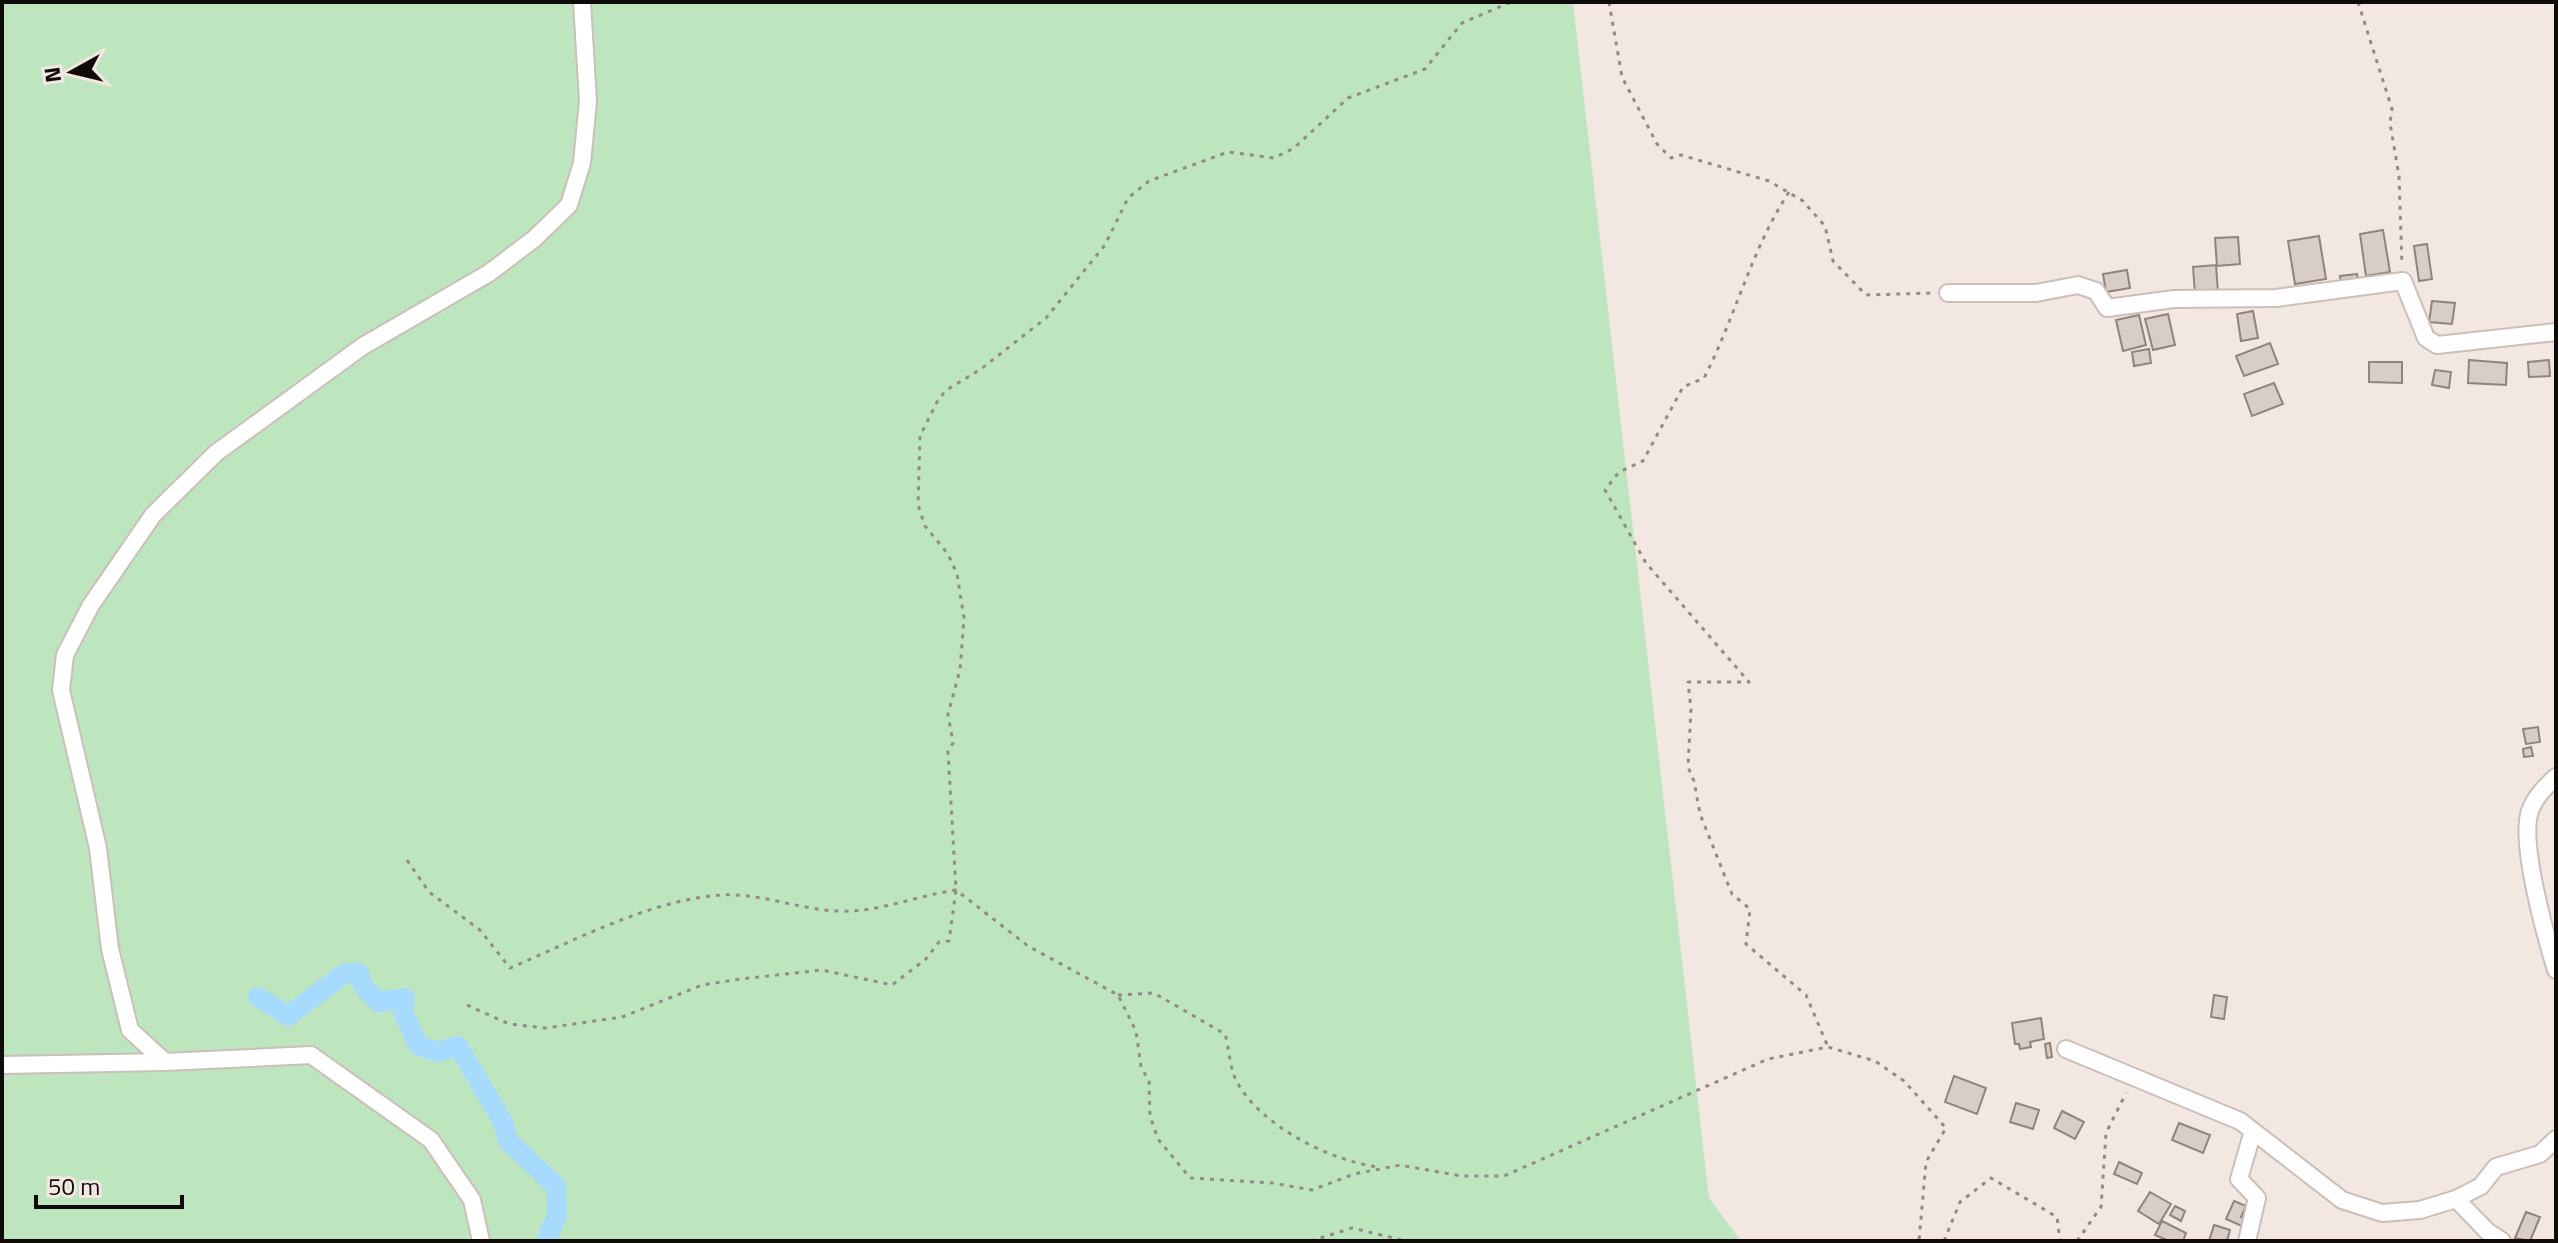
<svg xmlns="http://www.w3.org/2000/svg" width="2558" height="1243" font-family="'Titillium Web',sans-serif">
<rect width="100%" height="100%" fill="#f3e7e1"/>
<path fill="#bee6be" d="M 2,2 L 1573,2 L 1709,1198 L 1741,1241 L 2,1241 Z"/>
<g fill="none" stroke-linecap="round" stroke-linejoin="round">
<path stroke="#a7daff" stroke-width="20" d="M 258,997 L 288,1016 L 345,973 L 359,973 L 363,986 L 378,1002 L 405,998 L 403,1012 L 418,1045 L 437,1052 L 458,1046 L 503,1122 L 508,1141 L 556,1186 L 557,1215 L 546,1241"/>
</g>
<path fill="#d9cdc7" stroke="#8f847e" stroke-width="2" d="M 2383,230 L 2390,272 L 2366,276 L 2360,234 Z
M 2319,236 L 2326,279 L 2295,284 L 2288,241 Z
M 2238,237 L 2240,264 L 2217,266 L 2215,238 Z
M 2427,244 L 2432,279 L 2419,281 L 2414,246 Z
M 2216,265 L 2218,293 L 2195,294 L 2193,267 Z
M 2127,270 L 2130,288 L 2106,292 L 2103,274 Z
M 2357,274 L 2359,283 L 2341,285 L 2340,276 Z
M 2432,301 L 2455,303 L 2452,324 L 2429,322 Z
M 2253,311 L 2258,338 L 2241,341 L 2237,314 Z
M 2168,314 L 2175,345 L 2153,350 L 2145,319 Z
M 2139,315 L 2146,345 L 2123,351 L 2116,320 Z
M 2270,343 L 2278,364 L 2244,376 L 2236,356 Z
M 2149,349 L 2151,363 L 2134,366 L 2132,352 Z
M 2469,360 L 2507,363 L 2506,385 L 2468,383 Z
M 2549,360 L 2550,376 L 2529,377 L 2528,362 Z
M 2369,362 L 2402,362 L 2402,383 L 2369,382 Z
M 2435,370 L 2451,372 L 2449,388 L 2432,385 Z
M 2274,383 L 2283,404 L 2252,416 L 2244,394 Z
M 2538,727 L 2540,742 L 2526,744 L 2523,729 Z
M 2531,747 L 2533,756 L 2524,757 L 2523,749 Z
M 2214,995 L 2227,997 L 2224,1019 L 2211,1017 Z
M 2041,1018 L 2044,1039 L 2030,1042 L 2031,1047 L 2020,1049 L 2019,1044 L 2015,1044 L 2012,1023 Z
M 2050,1043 L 2052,1057 L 2047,1058 L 2045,1044 Z
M 1954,1076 L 1986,1088 L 1977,1114 L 1945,1102 Z
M 2016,1103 L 2039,1110 L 2033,1129 L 2010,1122 Z
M 2062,1111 L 2084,1122 L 2075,1139 L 2054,1128 Z
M 2179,1123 L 2210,1135 L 2203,1153 L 2172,1140 Z
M 2119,1162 L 2142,1173 L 2137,1184 L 2114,1174 Z
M 2150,1192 L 2171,1204 L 2159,1224 L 2138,1211 Z
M 2234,1201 L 2246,1206 L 2241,1217 L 2247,1220 L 2244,1227 L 2226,1219 Z
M 2175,1206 L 2185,1211 L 2181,1221 L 2170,1215 Z
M 2526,1212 L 2540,1217 L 2530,1241 L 2515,1238 Z
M 2162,1221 L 2186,1233 L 2183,1241 L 2169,1241 L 2155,1235 Z
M 2214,1225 L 2230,1230 L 2227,1241 L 2209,1241 Z"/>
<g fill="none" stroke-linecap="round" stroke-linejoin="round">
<g stroke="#cbbfb9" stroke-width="20">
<path id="street" d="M 1948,293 L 2036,293 L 2078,285 L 2096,291 L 2107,308 L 2174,299 L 2276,298 L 2403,281 L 2426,338 L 2437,345 L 2556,332
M 2556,777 C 2545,787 2535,797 2530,811 C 2519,842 2546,937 2556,970
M 2066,1049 L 2240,1121 L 2342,1200 L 2382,1213 L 2420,1210 L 2456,1199 L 2481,1186 L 2496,1167 L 2540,1154 L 2556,1139
M 2,1065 L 165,1062
M 2456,1199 L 2488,1232 L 2502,1241
M 481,1241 L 472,1200 L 431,1140 L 311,1055 L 165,1062 L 130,1030 L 110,949 L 98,848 L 61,690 L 65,655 L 91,605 L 153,515 L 216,453 L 363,346 L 489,273 L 534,239 L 569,205 L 582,163 L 588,101 L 582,2
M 2247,1241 L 2257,1198 L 2239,1179 L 2253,1131"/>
</g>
<path stroke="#948b87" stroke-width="3" stroke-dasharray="4 6" stroke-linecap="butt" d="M 1609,2 L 1622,77 L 1657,144 L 1671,158 L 1681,155 L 1769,181 L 1803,201 L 1825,226 L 1833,261 L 1866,295 L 1932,293
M 2358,2 L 2392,109 L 2390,123 L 2399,176 L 2402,265
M 1789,192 C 1752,248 1735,318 1704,378 L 1683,387 L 1643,461 L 1619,472 L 1605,490 L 1646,563 L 1749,682 L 1688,682 L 1691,709 L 1688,767 L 1694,781 L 1700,814 L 1732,894 L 1750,909 L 1746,944 L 1806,995 L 1828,1047
M 407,860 L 429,892 L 480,930 L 510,968 C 571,942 643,904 710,896 C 755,890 794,909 837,911 C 877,913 915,896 956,890 L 1028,946 L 1118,995 L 1136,1031 L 1141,1067 L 1149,1081 L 1150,1116 L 1158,1139 L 1190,1178 L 1272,1183 L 1312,1190 L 1354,1174 L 1400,1165 L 1461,1176 L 1504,1176 L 1768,1059 L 1828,1047 L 1875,1061 L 1904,1081 L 1946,1128 L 1926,1162 L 1919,1241
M 1118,995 L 1154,993 L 1225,1034 C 1229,1048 1230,1070 1237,1082 C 1261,1126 1329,1160 1377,1167
M 467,1005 L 509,1024 L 546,1028 L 622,1017 L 702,985 L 741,979 L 822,970 L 892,985 L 926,959 L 939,942 L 949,941 L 956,890 L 948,751 L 953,743 L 948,714 L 960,670 L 964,618 L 957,574 L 948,554 L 925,526 L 918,505 L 920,436 L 937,402 L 945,391 L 981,369 L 1046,318 L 1105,245 L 1128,198 L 1149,181 L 1228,152 L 1274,158 L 1294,148 L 1348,98 L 1425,69 L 1462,23 L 1511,2
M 1311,1241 L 1352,1228 L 1406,1241
M 1944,1241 L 1960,1202 L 1991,1178 L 2057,1217 L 2060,1241
M 2077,1241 L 2101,1207 L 2106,1133 L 2126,1093"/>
<use href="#street" stroke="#fff" stroke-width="16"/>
</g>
<rect width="2558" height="1243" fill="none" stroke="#0f0b09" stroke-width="8"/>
<g transform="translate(72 72) rotate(262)" stroke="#f3e7e1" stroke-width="6" paint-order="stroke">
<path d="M0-6L14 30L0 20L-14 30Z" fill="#0f0b09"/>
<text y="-12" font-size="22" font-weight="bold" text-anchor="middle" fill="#0f0b09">N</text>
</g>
<path d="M36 1195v12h146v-12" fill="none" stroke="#0f0b09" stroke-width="4"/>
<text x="48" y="1195" font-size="24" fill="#0f0b09" stroke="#f3e7e1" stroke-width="6" paint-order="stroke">50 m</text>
</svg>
